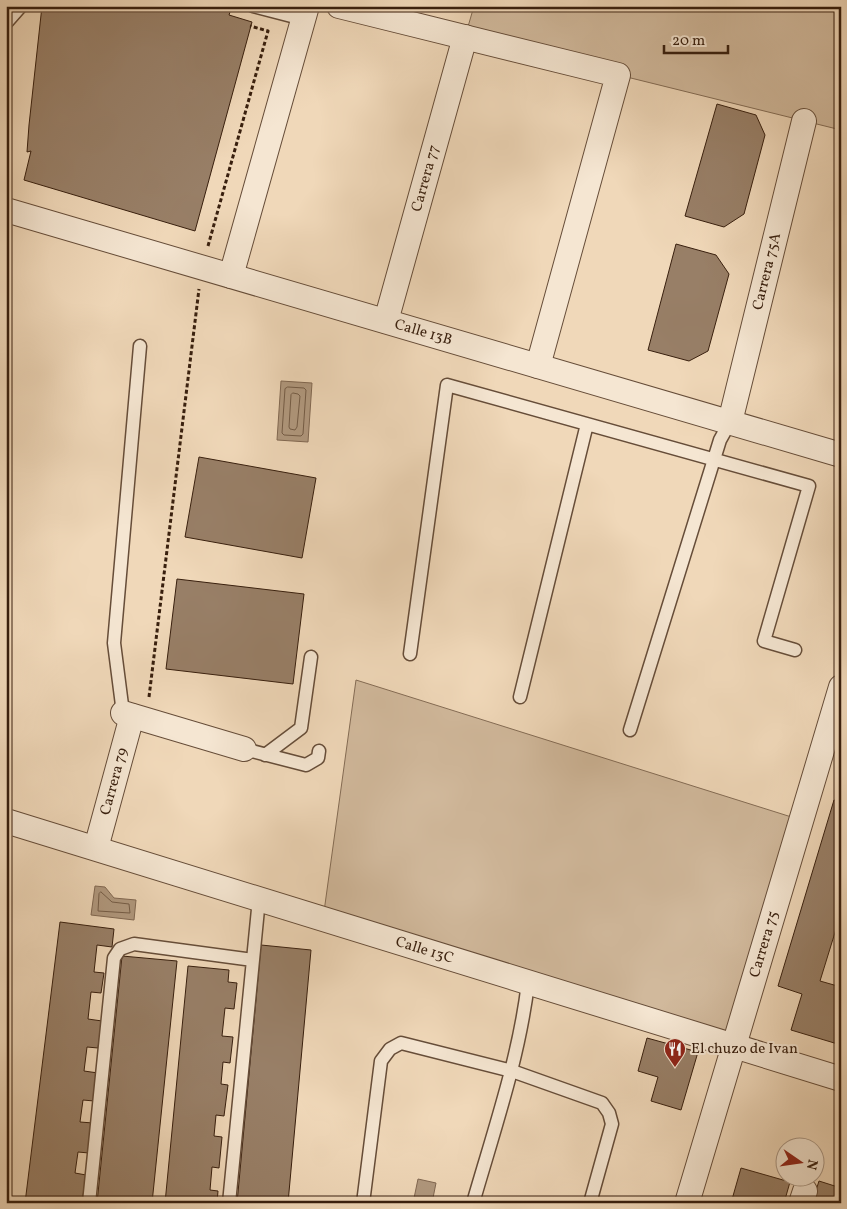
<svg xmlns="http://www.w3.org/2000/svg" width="847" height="1209" font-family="Vollkorn,serif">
<rect width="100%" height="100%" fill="#f0d8b9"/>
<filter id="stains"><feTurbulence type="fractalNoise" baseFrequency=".004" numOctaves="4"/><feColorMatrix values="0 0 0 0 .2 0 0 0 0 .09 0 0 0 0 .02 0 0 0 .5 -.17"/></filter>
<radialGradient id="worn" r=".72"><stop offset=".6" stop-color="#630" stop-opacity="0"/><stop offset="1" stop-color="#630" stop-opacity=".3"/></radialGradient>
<path fill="#d1b99c" stroke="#846c55" d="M 474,6 L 841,6 L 841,130 L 465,37 Z
M 356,680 L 801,820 L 734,1046 L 323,919 Z"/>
<path fill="#b1997f" stroke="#816852" d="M 281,381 L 312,383 L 308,442 L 277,440 Z
M 95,886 L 105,887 L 114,898 L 136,900 L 134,920 L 91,915 Z
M 418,1179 L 436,1183 L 432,1203 L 413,1203 Z"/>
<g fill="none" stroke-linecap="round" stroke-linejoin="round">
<path stroke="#745c46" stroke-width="1" d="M 288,387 L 304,388 L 306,390 L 303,434 L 301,436 L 284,435 L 282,433 L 285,389 Z
M 293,393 L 298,394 L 300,396 L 297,427 L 295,430 L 290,429 L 289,427 L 291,395 Z
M 101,892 L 112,902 L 129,904 L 130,913 L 98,911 L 99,894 Z"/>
</g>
<path fill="#987f67" stroke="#381f0e" d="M 42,6 L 232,6 L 229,15 L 252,22 L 195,231 L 24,180 L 31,151 L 27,152 L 29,125 Z
M 717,104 L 756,115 L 765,135 L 744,214 L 724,227 L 685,216 Z
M 676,244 L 716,255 L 729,274 L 708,351 L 689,361 L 648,350 Z
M 199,457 L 316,478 L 302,558 L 185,537 Z
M 177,579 L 304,594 L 293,684 L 166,669 Z
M 834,800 L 841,802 L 841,913 L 820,981 L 841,987 L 841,1045 L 791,1030 L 802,994 L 778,986 Z
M 60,922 L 114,929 L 112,947 L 97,945 L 94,972 L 104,973 L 101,993 L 91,992 L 88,1019 L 102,1021 L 98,1048 L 87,1047 L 84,1071 L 98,1073 L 94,1101 L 83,1100 L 80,1122 L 93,1123 L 89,1153 L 78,1152 L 75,1173 L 86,1175 L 82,1203 L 25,1203 Z
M 261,945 L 311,950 L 288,1203 L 237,1203 Z
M 122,956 L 177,961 L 152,1203 L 97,1203 Z
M 188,966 L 229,970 L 228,982 L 237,983 L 234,1009 L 225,1008 L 222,1036 L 233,1037 L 230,1063 L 223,1062 L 221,1084 L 228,1085 L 224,1116 L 216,1115 L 214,1136 L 222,1137 L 219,1168 L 212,1167 L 210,1190 L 218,1191 L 217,1203 L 165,1203 Z
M 647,1038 L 698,1052 L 681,1110 L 651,1101 L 658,1077 L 638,1071 Z
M 741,1168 L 790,1182 L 784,1203 L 731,1203 Z
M 819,1181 L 841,1188 L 841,1203 L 812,1203 Z"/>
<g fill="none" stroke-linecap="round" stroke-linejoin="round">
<g stroke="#664d39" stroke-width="15">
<path id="service" d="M 253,6 L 303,19
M 6,23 L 21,6
M 410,654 L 447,385 L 809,486 L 764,641 L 795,650
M 520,697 L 587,424
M 123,713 L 114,643 L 140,346
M 630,730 L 720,440 L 730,422
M 244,749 L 306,765 L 318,758 L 319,751
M 265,755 L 301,728 L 311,657
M 89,1203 L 114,958 L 120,949 L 134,944 L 253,960
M 229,1203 L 259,899
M 363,1203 L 381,1061 L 390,1049 L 401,1043 L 512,1071 L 602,1103 L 609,1113 L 612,1124 L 590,1203
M 473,1203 C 494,1130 519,1058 528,983"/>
</g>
<g stroke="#664d39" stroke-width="26">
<g id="minor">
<path d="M 339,6 L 618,75 L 538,366"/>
<path id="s1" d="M 6,210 L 841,455"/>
<path d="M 231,276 L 307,6"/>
<path id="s2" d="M 386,321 L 465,37"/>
<path id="s3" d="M 730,422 L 804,121"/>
<path d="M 123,713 L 244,749"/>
<path id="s4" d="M 6,821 L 841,1079"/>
<path id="s5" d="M 96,848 L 132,716"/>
<path id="s6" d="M 687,1203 L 841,687"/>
<path d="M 801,1203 L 805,1191"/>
</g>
</g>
<path stroke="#381f0e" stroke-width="3" stroke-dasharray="4 2.5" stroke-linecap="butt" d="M 208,246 L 268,31 L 250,26
M 149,697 L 199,289"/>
<use href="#service" stroke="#f5e6d2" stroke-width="12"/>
<use href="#minor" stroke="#f5e6d2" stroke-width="24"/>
</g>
<defs>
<g id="restaurant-pin" transform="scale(1.125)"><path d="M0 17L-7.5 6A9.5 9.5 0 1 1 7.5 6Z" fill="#8f2418" stroke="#f5e6d2"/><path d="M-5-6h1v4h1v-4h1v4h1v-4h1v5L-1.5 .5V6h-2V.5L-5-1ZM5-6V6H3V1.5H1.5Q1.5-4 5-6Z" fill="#fff"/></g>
</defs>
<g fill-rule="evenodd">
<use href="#restaurant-pin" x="675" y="1049"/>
</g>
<g text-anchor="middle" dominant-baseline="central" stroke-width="4" stroke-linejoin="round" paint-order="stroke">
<g font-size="15" fill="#381f0e" stroke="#f5e6d2">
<text stroke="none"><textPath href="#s2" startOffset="148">Carrera 77</textPath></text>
<text stroke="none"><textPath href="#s3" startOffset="155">Carrera 75A</textPath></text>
<text stroke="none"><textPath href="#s1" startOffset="435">Calle 13B</textPath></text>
<text stroke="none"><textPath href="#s5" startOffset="69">Carrera 79</textPath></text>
<text stroke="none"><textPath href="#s6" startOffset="270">Carrera 75</textPath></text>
<text stroke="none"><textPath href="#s4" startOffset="438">Calle 13C</textPath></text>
</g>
<g font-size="15" fill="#381f0e" stroke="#f5e6d2" text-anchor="start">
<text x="691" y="1049">El chuzo de Ivan</text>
</g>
</g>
<rect width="847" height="1209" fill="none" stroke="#f0d8b9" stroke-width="25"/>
<rect x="8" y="8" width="832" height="1194" fill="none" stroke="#381f0e" stroke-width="2.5"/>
<rect x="12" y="12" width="822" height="1184" fill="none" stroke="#381f0e"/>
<g transform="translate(800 1162) rotate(103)"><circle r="24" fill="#f5e6d2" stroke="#a99684"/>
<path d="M0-4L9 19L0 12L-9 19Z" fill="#8f2418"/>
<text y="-8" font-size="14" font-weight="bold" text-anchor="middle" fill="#381f0e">N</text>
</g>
<path d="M664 45v8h64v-8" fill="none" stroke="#381f0e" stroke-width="2.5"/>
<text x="672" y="45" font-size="15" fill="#381f0e" stroke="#f5e6d2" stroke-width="4" paint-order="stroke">20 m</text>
<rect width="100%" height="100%" filter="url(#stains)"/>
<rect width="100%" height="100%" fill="url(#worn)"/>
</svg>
